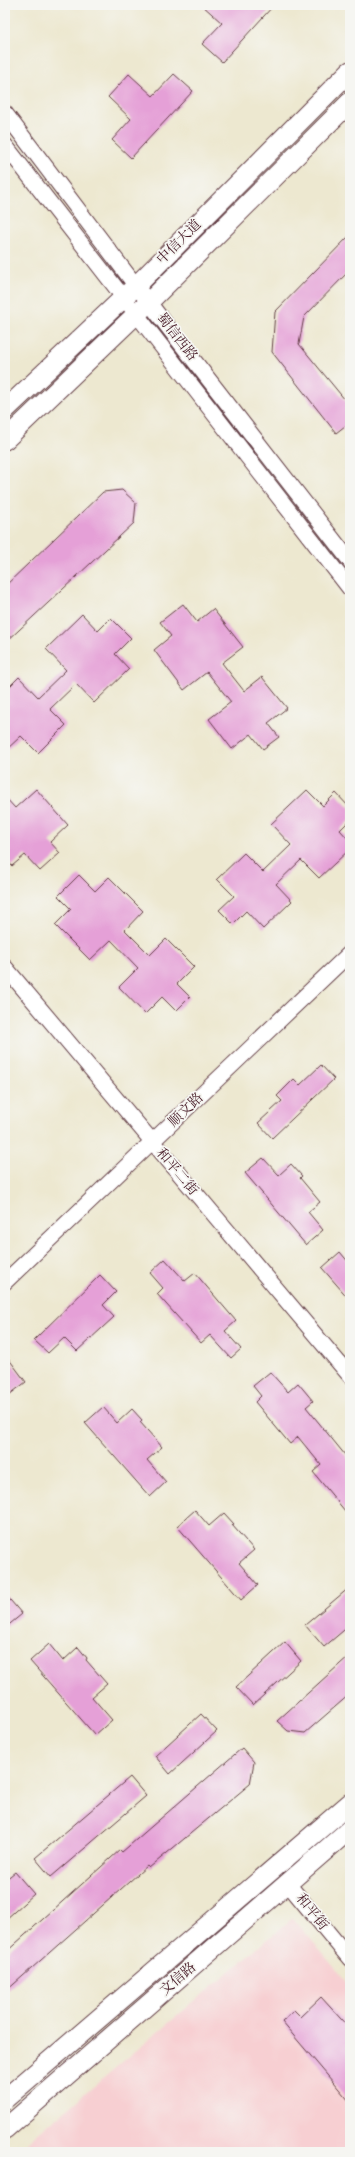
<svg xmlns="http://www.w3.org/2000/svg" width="355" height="2157" font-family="'Old Standard TT','Noto Serif SC',serif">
<rect width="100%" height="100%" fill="#f6f6f2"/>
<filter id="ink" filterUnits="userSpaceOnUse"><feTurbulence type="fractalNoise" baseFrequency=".025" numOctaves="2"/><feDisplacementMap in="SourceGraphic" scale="8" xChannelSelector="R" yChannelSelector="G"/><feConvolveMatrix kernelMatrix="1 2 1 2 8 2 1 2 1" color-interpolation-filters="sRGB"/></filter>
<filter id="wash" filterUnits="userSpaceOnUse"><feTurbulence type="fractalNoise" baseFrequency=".012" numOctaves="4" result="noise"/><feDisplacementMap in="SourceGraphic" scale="16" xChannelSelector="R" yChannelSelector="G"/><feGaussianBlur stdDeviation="0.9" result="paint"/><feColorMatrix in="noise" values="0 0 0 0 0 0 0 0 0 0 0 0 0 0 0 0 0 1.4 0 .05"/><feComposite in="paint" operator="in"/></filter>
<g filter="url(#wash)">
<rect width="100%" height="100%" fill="#ede8d0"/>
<path fill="#f7cfd2" d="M 293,1918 L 350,1986 L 350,2152 L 16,2152 Z"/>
<g id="blocks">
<path fill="#e5a0d7" d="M 202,5 L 274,5 L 222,62 L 202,44 L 222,23 Z
M 129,74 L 153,96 L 174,74 L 193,91 L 131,158 L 112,140 L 131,119 L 108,97 Z
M 350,235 L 350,270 L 304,317 L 299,344 L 350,406 L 350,422 L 336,433 L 272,352 L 275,312 Z
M 122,490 L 136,503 L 134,523 L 5,643 L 5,586 L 103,492 Z
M 183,604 L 197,622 L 213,609 L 243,647 L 222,663 L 244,691 L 262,677 L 287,708 L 268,723 L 279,737 L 263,749 L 251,734 L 232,749 L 209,719 L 231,702 L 207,672 L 184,690 L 154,650 L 171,636 L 160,622 Z
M 82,614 L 98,631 L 111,618 L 131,638 L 115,654 L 129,669 L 94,703 L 76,684 L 50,709 L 66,725 L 38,753 L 21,736 L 5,751 L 5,691 L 19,677 L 38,697 L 66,670 L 46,649 Z
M 36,789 L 68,825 L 50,842 L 60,853 L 40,871 L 25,855 L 12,866 L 5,858 L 5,797 L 15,808 Z
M 307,790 L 323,806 L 336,793 L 350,808 L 350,820 L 340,830 L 350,841 L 350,849 L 319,878 L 301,860 L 276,884 L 292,901 L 263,929 L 246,911 L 233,924 L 219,910 L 234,896 L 217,879 L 244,853 L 263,872 L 291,845 L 271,824 Z
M 79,875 L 95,891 L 109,877 L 143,911 L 125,930 L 150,955 L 166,939 L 194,967 L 177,984 L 190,997 L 176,1011 L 162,997 L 145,1014 L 119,987 L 138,968 L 111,940 L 90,960 L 55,925 L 71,909 L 58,896 Z
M 321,1065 L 334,1079 L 272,1138 L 258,1123 L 282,1101 L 277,1096 L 294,1079 L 300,1085 Z
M 263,1158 L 279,1175 L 291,1164 L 302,1176 L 300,1178 L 320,1202 L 308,1212 L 323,1230 L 306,1245 L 245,1173 Z
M 340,1252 L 350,1264 L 350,1300 L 322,1268 Z
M 165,1259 L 185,1281 L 195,1273 L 236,1321 L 225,1331 L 241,1349 L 231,1358 L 210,1335 L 201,1343 L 157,1294 L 163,1288 L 150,1273 Z
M 100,1275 L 116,1292 L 103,1305 L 114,1317 L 77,1351 L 64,1338 L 48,1353 L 34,1340 Z
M 5,1354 L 26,1382 L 5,1398 Z
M 270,1372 L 288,1392 L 298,1383 L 313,1401 L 306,1407 L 350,1461 L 350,1517 L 313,1472 L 321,1465 L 298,1437 L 290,1444 L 255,1402 L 261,1396 L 253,1386 Z
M 103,1407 L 117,1423 L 132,1409 L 142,1420 L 140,1422 L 162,1447 L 147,1460 L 166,1482 L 150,1497 L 85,1423 Z
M 195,1510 L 209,1526 L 224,1513 L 234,1524 L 232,1525 L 254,1550 L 239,1563 L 258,1585 L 241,1600 L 177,1526 Z
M 350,1587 L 350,1625 L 324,1647 L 305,1625 Z
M 5,1594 L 22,1614 L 5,1628 Z
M 285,1642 L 301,1661 L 253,1705 L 236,1687 Z
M 49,1644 L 63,1661 L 78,1647 L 87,1658 L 86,1660 L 107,1684 L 92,1697 L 112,1720 L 95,1735 L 30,1661 Z
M 350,1655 L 350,1694 L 305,1733 L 288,1731 L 277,1721 Z
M 201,1714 L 217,1731 L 170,1774 L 155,1756 Z
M 242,1748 L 254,1762 L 250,1784 L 149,1868 L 147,1866 L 5,1992 L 5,1953 L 120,1850 L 122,1852 Z
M 130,1777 L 146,1796 L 51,1877 L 35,1858 Z
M 15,1872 L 34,1894 L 5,1920 L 5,1880 Z
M 321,1997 L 350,2029 L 350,2102 L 282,2022 L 294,2011 L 300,2017 Z"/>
</g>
</g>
<g filter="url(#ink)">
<use href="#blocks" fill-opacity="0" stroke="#623d44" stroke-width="1"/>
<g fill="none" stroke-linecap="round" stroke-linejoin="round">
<g stroke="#623d44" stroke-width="17">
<path id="minor" d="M 5,113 L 136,286 L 350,561
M 5,145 L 350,589
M 5,967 L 350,1376
M 5,1282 L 350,953
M 288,1884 L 350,1959"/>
</g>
<g stroke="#623d44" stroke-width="21">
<path id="major" d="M 5,410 L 136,286 L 350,71
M 5,440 L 149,302 L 350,102
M 5,2099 L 350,1803
M 5,2129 L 350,1829"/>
</g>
<use href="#minor" stroke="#fff" stroke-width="15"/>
<use href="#major" stroke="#fff" stroke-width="19"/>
</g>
</g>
<g text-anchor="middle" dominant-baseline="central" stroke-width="3.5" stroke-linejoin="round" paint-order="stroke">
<g font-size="14" fill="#4a1f2b" stroke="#f6f6f2">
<text transform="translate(179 242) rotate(-45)">中信大道</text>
<text transform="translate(177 337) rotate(52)">蜀信西路</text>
<text transform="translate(186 1110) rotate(-44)">顺文路</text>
<text transform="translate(177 1172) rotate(50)">和平二街</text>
<text transform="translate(312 1912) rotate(51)">和平街</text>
<text transform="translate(178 1979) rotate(-41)">文信路</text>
</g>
</g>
<rect width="355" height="2157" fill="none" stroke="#f6f6f2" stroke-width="20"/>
</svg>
